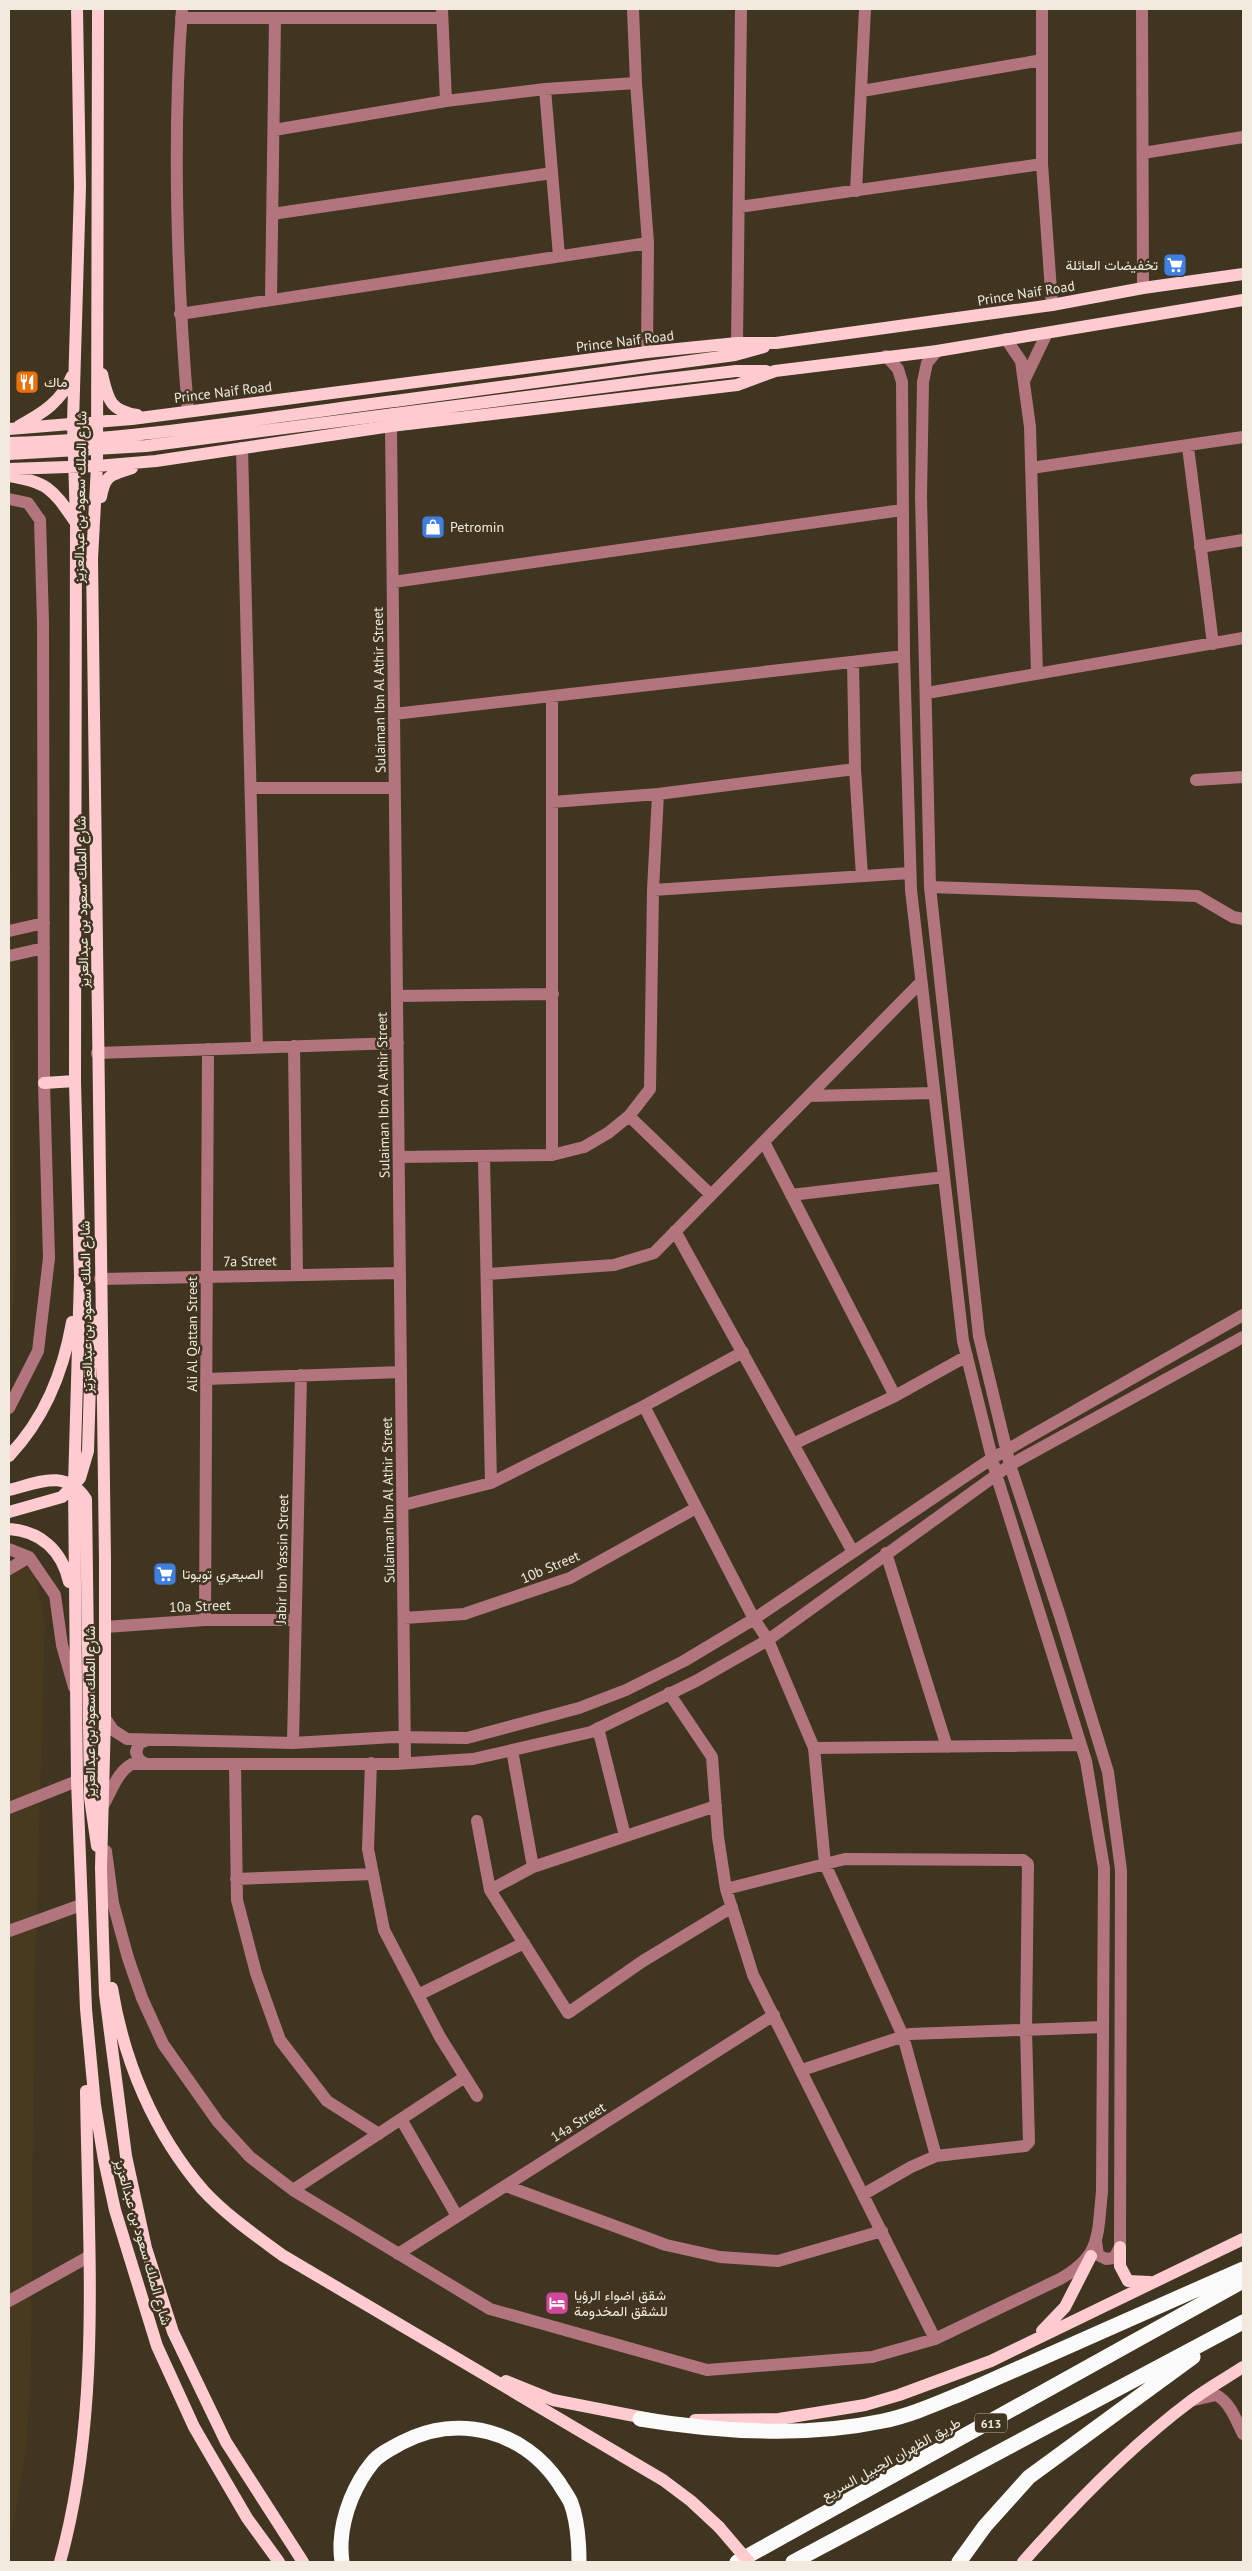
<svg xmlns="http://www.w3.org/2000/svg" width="1252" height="2571" font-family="'PT Sans',Vazirmatn,sans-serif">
<rect width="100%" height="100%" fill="#403520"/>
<path fill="#483a1e" d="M 9,700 L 16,1263 L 11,1334 L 9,1339 Z
M 9,1563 L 27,1567 L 34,1572 L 45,1623 L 34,2003 L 31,2365 L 27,2438 L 15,2516 L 9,2539 Z"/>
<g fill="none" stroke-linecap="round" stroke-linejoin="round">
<path stroke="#b2757d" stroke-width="12" d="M 182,9 C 172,143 177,278 188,411
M 442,9 L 446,101
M 633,9 L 636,83 L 648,243 L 647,352
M 1042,9 L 1042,164 L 1052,305
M 1142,9 L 1143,288
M 181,18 L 441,18
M 545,89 L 559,256
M 862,91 L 1042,60
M 274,130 L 446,101 L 545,89 L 636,83
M 1143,153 L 1243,137
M 856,191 L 865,9
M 739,207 L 1042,164
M 272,214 L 552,173
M 271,300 L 275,18
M 180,314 L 648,243
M 1006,339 L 1021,361 L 1030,427 L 1037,674
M 737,343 L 741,9
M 937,351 L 927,363 L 923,382 L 921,496 L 930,887 L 979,1336 L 1010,1465 L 1060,1616 L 1108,1772 L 1121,1870 L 1120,2247 L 1114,2258 L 1106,2259 L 1098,2255 L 1096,2241
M 1024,381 L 1047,333
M 391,426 L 405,1763
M 1188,447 L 1213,644
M 242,448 L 257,1047
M 1031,468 L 1243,437
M 9,499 L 28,503 L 40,520 L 43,622 L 44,1083 L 49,1258 L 38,1351 L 9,1408
M 1200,547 L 1243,540
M 393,582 L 902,510
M 853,662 L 855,769 L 862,876
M 927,693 L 1243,638
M 394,714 L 904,656
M 1196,780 L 1243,777
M 251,788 L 395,788
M 552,802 L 658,794 L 855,769
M 930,887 L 1197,896 L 1233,917 L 1243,919
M 653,890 L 910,873
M 9,931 L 44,923
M 9,956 L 44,948
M 397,996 L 553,994
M 294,1046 L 297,1275
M 97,1053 L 398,1043
M 809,1096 L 934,1093
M 629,1116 L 711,1195
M 764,1142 L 895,1396
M 552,1155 L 552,696
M 399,1157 L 552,1155 L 584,1147 L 608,1133 L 629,1116 L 650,1089 L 653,890 L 658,794
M 484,1158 L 491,1483
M 791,1195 L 944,1177
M 675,1231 L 853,1552
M 488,1274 L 614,1265 L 654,1253 L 921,982
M 100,1279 L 400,1273
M 206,1379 L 401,1372
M 644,1406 L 754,1619 L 768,1640 L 814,1748 L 825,1864 L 903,2036 L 936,2156
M 793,1444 L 895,1396 L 967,1356
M 403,1505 L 491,1483 L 644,1406 L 743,1352
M 9,1549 L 29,1557 L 55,1595 L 62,1645 L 74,1687
M 886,1553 L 947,1747
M 9,1569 L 29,1557
M 404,1618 L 464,1614 L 570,1578 L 696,1508
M 205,1620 L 208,1049
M 105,1627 L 205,1620 L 295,1620
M 669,1693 L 712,1757 L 718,1837 L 726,1889 L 753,1975 L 935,2339
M 105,1718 L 113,1730 L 127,1739 L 293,1743 L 394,1737 L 467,1738 L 579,1708 L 626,1690 L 684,1661 L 754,1619 L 991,1459 L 1243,1315
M 598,1728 L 625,1836
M 293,1743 L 301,1375
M 814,1748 L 1081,1745
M 512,1750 L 533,1867
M 144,1763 L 139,1760 L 136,1752 L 139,1743 L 145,1741
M 371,1763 L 368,1849 L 384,1930 L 440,2037 L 477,2096
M 235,1764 L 237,1900 L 256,1973 L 280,2040 L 327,2101 L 379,2134
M 104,1804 C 112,1790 118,1771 132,1764 L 395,1764 L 473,1759 L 591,1732 L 696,1681 L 768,1640 L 1010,1465 L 1243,1337
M 9,1808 L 77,1781
M 477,1821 L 490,1890 L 568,2013 L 643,1961 L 732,1907
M 106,1851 L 113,1903 L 128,1958 L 142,1998 L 163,2044 L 218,2122 L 250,2157 L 293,2190 L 490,2309 L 707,2370 L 872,2357 L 935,2339 L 1060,2279 C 1102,2255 1097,2236 1102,2192 L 1104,1868 L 1086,1761 L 996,1474 L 963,1341 L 911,890 L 904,656 L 902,382 L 898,369 L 886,356
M 236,1879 L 373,1874
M 726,1889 L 845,1859 L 1023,1860 L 1028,1864 L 1026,2030 L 1029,2142 L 1025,2146 L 936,2156 L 911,2167 L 864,2194
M 490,1890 L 533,1867 L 716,1806
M 9,1931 L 81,1905
M 418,1995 L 524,1943
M 802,2070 L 910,2034 L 1103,2027
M 401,2119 L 457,2216
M 506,2186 L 666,2245 L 720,2257 L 778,2261 L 882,2231
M 293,2190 L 465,2077
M 398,2254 L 774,2015
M 9,2301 L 88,2257
M 1194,2400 L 1216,2395 C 1230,2402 1236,2420 1243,2434"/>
<path stroke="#fecbd1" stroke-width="12" d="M 77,9 L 80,187 L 73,423 L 76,523 L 75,1081 L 80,1277 L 74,1486 L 77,1781 L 86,2009 L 95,2105 L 104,2160 L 115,2210 L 157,2346 L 194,2427 L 247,2518 L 279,2562
M 98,9 L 97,466 L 92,559 L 105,1561 L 105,1718 L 101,1868 L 103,1940 L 105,1994 L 126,2156 L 146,2248 L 173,2332 L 226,2442 L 303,2562
M 102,374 C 108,399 109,410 137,415
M 395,401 L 735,355 L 764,347
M 394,414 L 650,381 L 736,371 L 766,371
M 19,426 C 43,413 61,402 72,376
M 9,429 L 132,419 L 647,352 L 737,343 L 776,343 L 1052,305 L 1143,288 L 1243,274
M 9,469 L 97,466 L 156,461 L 391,426 L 737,385 L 775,371 L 937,351 L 1243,300
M 9,476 C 49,482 53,490 76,523
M 101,497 C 105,474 111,475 132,468
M 44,1083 L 75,1081
M 9,1456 C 45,1418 63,1373 72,1322
M 9,1490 C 38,1483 65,1468 86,1499 L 90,1798 L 97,1846
M 9,1512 L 62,1497 L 80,1478 L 88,1451 L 91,1350 L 94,1321
M 9,1529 C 41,1531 62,1551 69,1582
M 112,1988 C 124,2062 154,2133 203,2190 C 226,2215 255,2235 282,2255 L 663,2480 L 691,2501 L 719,2527
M 1120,2247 L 1120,2266 L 1128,2281 L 1150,2282
M 1042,2331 L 1065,2307 L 1091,2256
M 506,2381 L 553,2400 L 650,2419
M 695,2420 L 779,2419 L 865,2405 L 899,2395 L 991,2361 L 1243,2239
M 60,2562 C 102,2411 88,2247 86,2091
M 1023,2562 C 1074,2504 1129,2447 1192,2400 C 1208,2388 1226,2378 1243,2367"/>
<path stroke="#fafafa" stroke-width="15" d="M 640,2419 C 719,2432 803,2438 883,2421 C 912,2415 938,2403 965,2392 L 1243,2269
M 342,2562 C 339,2541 343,2519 351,2499 C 356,2487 363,2474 372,2463 C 379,2454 392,2448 403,2442 C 459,2413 524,2431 559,2483 C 563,2490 568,2496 571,2503 C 578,2522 579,2542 579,2562
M 737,2562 L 1243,2281
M 793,2562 L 1243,2322
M 959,2562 L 985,2526 L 1029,2477 L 1193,2357"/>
<path stroke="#fecbd1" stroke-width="12" d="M 9,443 C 138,440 267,417 395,401
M 9,454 L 146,446 L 394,414
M 719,2527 L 749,2562"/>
</g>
<defs>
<g id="supermarket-square" transform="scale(1.25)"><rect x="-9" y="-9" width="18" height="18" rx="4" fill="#3f7fe0" stroke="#403520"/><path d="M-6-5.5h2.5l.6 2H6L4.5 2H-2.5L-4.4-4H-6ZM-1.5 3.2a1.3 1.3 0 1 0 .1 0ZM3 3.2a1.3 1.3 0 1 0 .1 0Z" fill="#fff"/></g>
<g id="restaurant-square" transform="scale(1.25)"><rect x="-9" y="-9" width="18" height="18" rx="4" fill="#e8710a" stroke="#403520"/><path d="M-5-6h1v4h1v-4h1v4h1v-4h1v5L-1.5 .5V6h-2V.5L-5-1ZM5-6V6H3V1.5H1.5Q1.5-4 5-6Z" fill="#fff"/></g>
<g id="shop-square" transform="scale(1.25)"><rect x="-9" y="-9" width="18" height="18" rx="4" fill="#3f7fe0" stroke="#403520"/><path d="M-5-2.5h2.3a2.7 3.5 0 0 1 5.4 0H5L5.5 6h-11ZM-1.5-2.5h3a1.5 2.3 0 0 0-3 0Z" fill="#fff"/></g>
<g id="hotel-square" transform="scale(1.25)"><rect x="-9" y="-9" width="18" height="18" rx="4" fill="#d1479c" stroke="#403520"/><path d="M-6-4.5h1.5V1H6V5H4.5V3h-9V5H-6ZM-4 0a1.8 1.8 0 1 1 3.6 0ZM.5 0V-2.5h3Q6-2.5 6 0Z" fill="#fff"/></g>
</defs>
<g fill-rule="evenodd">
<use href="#supermarket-square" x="1175" y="265"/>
<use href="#restaurant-square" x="27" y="382"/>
<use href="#shop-square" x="433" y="527"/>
<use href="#supermarket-square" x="165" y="1574"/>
<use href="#hotel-square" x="557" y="2303"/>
</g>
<g text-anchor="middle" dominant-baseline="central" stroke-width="5" stroke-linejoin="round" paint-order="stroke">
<rect fill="#403520" stroke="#bcb4a4" stroke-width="1" x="975" y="2413.5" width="32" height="19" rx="4"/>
<g font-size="12" font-weight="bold" fill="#f1eadd">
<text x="991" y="2423">613</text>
</g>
<g font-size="14" fill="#f1eadd" stroke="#403520" text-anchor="start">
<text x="1158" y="265" text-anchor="end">تخفيضات العائلة</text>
<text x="44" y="382">ماك</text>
<text x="450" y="527">Petromin</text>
<text x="182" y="1574">الصيعري تويوتا</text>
<text x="574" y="2295">شقق اضواء الرؤيا<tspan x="574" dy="16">للشقق المخدومة</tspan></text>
</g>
<g font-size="14" fill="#f1eadd" stroke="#403520">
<text transform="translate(1026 293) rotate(-9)">Prince Naif Road</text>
<text transform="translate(625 341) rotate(-7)">Prince Naif Road</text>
<text transform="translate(223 392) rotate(-7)">Prince Naif Road</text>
<text transform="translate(80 497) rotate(-89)">شارع الملك سعود بن عبدالعزيز</text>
<text transform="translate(379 690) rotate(-91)">Sulaiman Ibn Al Athir Street</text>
<text transform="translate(82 902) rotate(-91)">شارع الملك سعود بن عبدالعزيز</text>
<text transform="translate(383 1095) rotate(-91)">Sulaiman Ibn Al Athir Street</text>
<text transform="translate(250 1261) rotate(-1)">7a Street</text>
<text transform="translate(86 1307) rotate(-91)">شارع الملك سعود بن عبدالعزيز</text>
<text transform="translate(192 1334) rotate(-90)">Ali Al Qattan Street</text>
<text transform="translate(388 1500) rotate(-91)">Sulaiman Ibn Al Athir Street</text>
<text transform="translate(282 1559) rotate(-89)">Jabir Ibn Yassin Street</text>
<text transform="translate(550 1567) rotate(-23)">10b Street</text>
<text transform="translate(200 1606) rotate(-2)">10a Street</text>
<text transform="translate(90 1712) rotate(-90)">شارع الملك سعود بن عبدالعزيز</text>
<text transform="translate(578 2122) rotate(-32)">14a Street</text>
<text transform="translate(143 2242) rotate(74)">شارع الملك سعود بن عبدالعزيز</text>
<text transform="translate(891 2459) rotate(-29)">طريق الظهران الجبيل السريع</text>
</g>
</g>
<rect width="1252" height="2571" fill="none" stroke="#f1eadd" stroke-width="20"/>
</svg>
